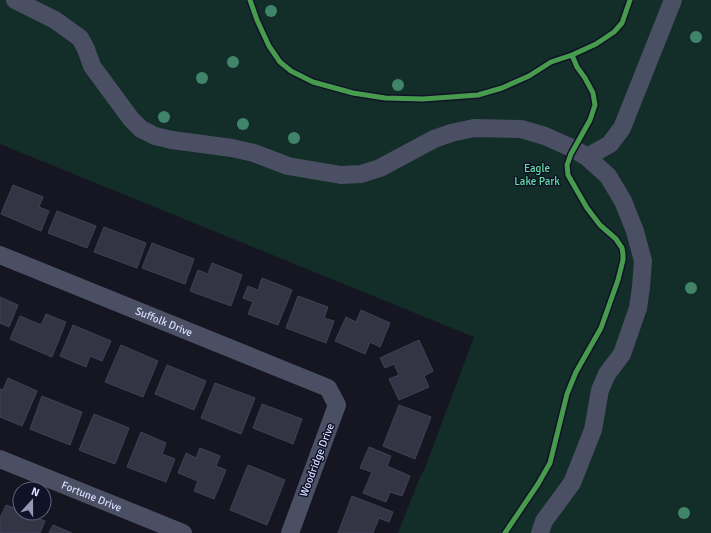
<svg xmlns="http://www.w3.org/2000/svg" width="711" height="533" font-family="Signika,sans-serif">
<rect width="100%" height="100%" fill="#161622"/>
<path fill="#132e28" d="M 0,0 L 711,0 L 711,533 L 398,533 L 420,477 L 425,468 L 474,337 L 0,144 Z"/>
<path fill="#333544" stroke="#414156" d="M 13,185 L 43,197 L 39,207 L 49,211 L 41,231 L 1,214 Z
M 57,211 L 96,226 L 87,248 L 48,233 Z
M 104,227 L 146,243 L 137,268 L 94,252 Z
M 152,243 L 194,259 L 185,284 L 142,268 Z
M 212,263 L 242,275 L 231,306 L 190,291 L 198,270 L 208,274 Z
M 262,278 L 292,290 L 278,325 L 248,314 L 253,302 L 243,298 L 248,286 L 258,290 Z
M 298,296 L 328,307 L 324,318 L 334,321 L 326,343 L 286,328 Z
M 0,297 L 18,305 L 9,327 L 0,323 Z
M 361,310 L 390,323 L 380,347 L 370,342 L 365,354 L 335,341 L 346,317 L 356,322 Z
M 46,314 L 66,322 L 52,357 L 10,339 L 20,316 L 41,325 Z
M 73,325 L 111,341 L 102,361 L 90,356 L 86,367 L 60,356 Z
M 419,340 L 433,371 L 424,376 L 429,387 L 399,400 L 389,379 L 399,375 L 394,364 L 385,368 L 380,358 Z
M 121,345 L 158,361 L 143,397 L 105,382 Z
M 167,365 L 206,381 L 194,410 L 155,394 Z
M 8,378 L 37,391 L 22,426 L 0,417 L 0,389 L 3,390 Z
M 215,383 L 255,398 L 241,434 L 201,418 Z
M 42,396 L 82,412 L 70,445 L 30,429 Z
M 262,404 L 302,419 L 293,444 L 253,428 Z
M 399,405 L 431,417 L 415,459 L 383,446 Z
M 94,414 L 129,428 L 115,464 L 79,450 Z
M 141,432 L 166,443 L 162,454 L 175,459 L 166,482 L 127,467 Z
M 369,447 L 391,456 L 387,466 L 410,476 L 402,496 L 390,492 L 386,502 L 363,493 L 372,472 L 360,468 Z
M 200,448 L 220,456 L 216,466 L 226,470 L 214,499 L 194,491 L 198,481 L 178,473 L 186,453 L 196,458 Z
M 248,465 L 285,480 L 267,525 L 230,510 Z
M 352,496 L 393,512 L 389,522 L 379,518 L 373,533 L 338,533 Z
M 6,505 L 20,510 L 20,513 L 26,513 L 45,521 L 40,533 L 0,533 L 0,518 Z
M 53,525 L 72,533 L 49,533 Z"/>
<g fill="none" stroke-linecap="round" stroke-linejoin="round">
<g stroke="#4b4f63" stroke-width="18">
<path d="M 15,0 L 55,20 L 80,38 L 86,49 L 92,66 L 131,119 L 141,129 L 155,136 L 172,140 L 232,148 L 254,153 L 288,166 L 341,175 L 361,174 L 380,168 L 434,139 L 451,133 L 474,128 L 521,129 L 545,136 L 574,149 L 587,157 L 608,176 L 623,201 L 635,231 L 643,261 L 641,287 L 638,308 L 622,354 L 607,374 L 600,390 L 593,430 L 572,483 L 544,521 L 540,533"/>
<path d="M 587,157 L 610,144 L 622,128 L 673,0"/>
<path id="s1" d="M 0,255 L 328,388 L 337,405 L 290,533"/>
<path id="s2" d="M 0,459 L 183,533"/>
</g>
<g stroke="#101228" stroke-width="8">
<path id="cycleway" d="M 250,0 L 257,20 L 269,46 L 280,62 L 291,71 L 313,82 L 353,93 L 385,98 L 423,99 L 478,95 L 502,88 L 529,76 L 551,62 L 572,55 L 596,44 L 614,32 L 622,23 L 630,0
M 505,533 L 538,484 L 550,463 L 567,394 L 576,372 L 601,328 L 618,280 L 623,260 L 623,254 L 622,248 L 616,239 L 600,225 L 587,208 L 568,175 L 567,165 L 571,154 L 590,120 L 595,105 L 593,93 L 585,78 L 577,67 L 572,55"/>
</g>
<use href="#cycleway" stroke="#469c4c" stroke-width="5"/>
</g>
<g fill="#408569">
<circle cx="271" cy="11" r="6"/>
<circle cx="696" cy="37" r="6"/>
<circle cx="233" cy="62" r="6"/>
<circle cx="202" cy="78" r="6"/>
<circle cx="398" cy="85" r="6"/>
<circle cx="164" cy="117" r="6"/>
<circle cx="243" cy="124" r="6"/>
<circle cx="294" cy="138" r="6"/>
<circle cx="691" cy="288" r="6"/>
<circle cx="684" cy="513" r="6"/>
</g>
<g text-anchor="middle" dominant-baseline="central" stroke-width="3" stroke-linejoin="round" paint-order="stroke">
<g font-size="11" fill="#63dfa3" stroke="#101228">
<text x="537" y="168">Eagle<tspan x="537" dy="13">Lake Park</tspan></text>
</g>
<g font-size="11" fill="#d7dcfe" stroke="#101228">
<text stroke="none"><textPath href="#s1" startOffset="177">Suffolk Drive</textPath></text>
<text transform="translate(317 460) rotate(-69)">Woodridge Drive</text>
<text stroke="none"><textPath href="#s2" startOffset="99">Fortune Drive</textPath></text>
</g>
</g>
<g transform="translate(32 501) rotate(21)"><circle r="19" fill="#101228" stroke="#60637e"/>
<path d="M0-3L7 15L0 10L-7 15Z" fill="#9397b1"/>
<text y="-6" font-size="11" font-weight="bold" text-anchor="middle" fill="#d7dcfe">N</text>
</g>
</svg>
